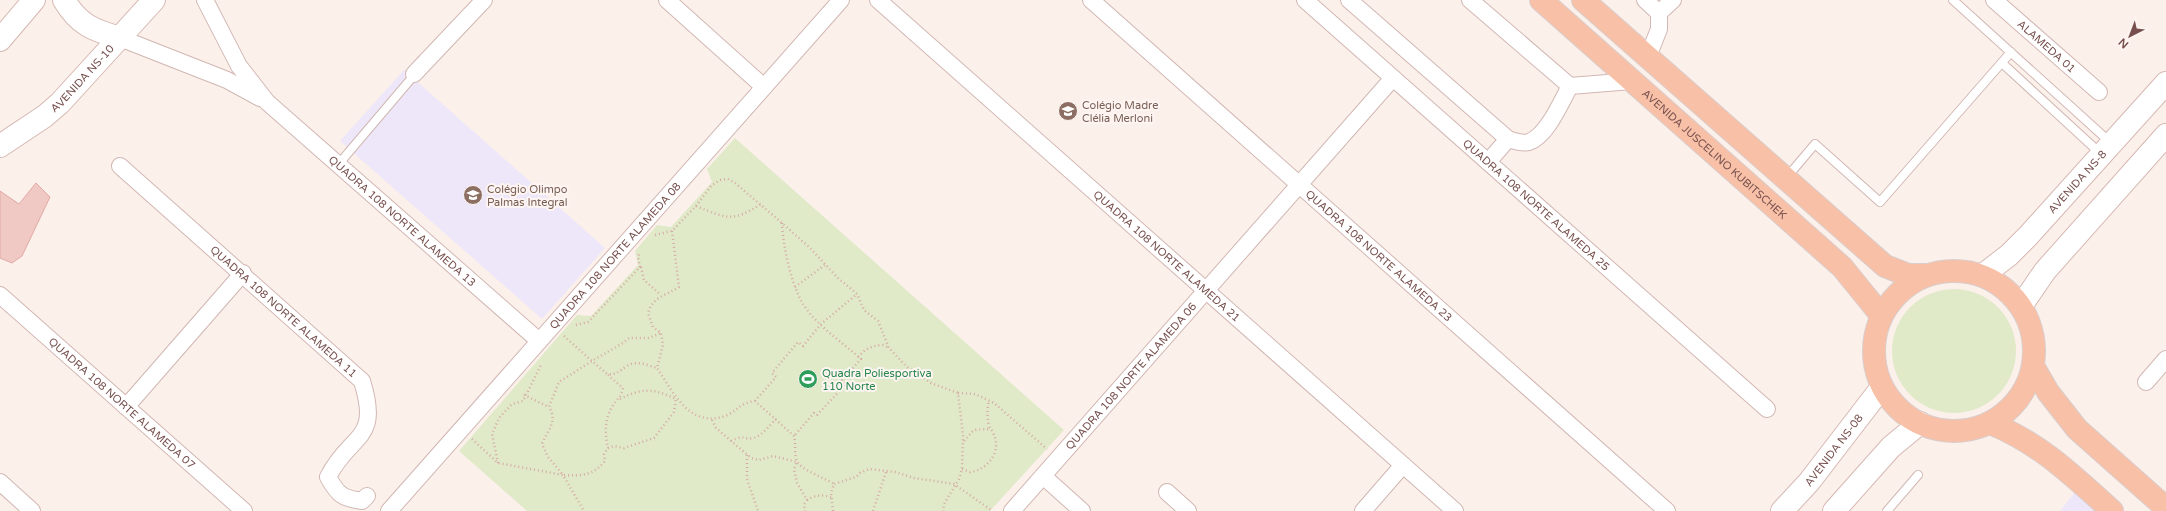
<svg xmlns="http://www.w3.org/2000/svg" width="2166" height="511" font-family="'Varela Round',sans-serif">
<rect width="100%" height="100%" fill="#fcf0eb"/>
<path fill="#ede7f9" d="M 404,70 L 605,248 L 542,319 L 340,141 Z
M 2075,492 L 2095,511 L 2060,511 Z"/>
<path fill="#e0eac9" d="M 735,138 L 1064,430 L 990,511 L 527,511 L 459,451 L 577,315 L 591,316 L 638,265 L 635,251 L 657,225 L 671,227 L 712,182 L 707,169 Z
M1892 351a62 62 0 1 1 124 0a62 62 0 1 1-124 0Z"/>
<path fill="#f0c8c4" stroke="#e2a9a5" d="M 36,183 L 50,197 L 22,256 L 12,263 L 0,258 L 0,191 L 19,204 Z"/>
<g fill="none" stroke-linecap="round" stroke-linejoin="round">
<g stroke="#d1b7b3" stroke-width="10">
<path id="lane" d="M 1953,0 L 2111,143
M 2002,63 L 2101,154
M 337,166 L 410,80
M 1787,177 L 1815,144 L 1880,202 L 2011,52
M 1887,511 L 1918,475"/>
</g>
<g stroke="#d1b7b3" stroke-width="18">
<g id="street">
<path id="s1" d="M 205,0 L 239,66 L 267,102 L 538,340"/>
<path d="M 667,0 L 764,87"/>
<path id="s2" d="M 878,0 L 1455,511"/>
<path id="s3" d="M 1091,0 L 1667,511"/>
<path id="s4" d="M 1305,0 L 1767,409"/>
<path d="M 1349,0 L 1508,139 C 1514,141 1523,144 1529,142 C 1547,136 1561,102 1570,86"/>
<path d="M 1470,0 L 1570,86 L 1632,81"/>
<path d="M 1645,0 L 1659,13"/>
<path id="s5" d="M 1994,0 L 2099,92"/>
<path d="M 120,38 L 227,80 L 260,98"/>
<path d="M 1648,57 L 1659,29 L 1659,13 L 1673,0"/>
<path d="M 414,74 L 484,0"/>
<path d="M 1488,162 L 1508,139"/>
<path id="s6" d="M 120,166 L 362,381 C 381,442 351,432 328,477 C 338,495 342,498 362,501 L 367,496"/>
<path id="s7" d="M 0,295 L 244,511"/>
<path d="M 2146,382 L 2166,359"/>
<path d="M 126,407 L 243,273"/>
<path d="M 1043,476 L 1082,511"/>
<path d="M 0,482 L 32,511"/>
<path d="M 1167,492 L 1188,511"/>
<path id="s8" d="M 389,511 L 841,0"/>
<path id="s9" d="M 1012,511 L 1393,78"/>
<path d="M 1363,511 L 1403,465"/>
</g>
</g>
<g stroke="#d6b8b3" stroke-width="24">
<g id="secondary">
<path d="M 64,0 C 79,25 93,30 120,38"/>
<path d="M 0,40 L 34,0"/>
<path id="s10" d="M 0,146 L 45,116 L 60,103 L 154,0"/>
<path id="s11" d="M 1983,275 L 2009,255 L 2028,236 L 2166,83"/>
<path d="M 2021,306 L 2045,271 L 2166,135"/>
<path id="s12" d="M 1782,511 L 1809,482 L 1882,387"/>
<path d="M 1834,511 L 1891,447 L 1920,423"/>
</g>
</g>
<g stroke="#d9cecd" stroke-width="24">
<g id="primary">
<path id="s13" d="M 1541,0 L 1842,267 L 1881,315"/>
<path d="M 1583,0 L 1885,266 L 1908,275 L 1925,275"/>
<circle cx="1954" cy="351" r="80"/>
<path d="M 2033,366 L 2048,392 L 2077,429 L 2166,508"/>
<path d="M 1990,423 C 2041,444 2072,475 2112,511"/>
</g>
</g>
<path stroke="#d6aaa6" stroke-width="2.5" stroke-dasharray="1 3" stroke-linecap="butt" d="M 696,206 C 726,218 732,223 761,204
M 782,223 C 783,246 791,284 803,304 C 817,326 842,342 861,359 L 842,380 L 846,384 L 817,415 L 814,413 L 794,436
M 672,231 L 679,287 C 666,296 653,296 648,313 L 653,327 L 661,333 L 663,345 L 657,368 C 674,393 689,428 725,416 C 738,411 739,403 755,401 L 794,436 C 796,444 794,454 797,461 C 799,469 825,478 834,484
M 655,235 L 672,231 L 696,206 L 711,186 L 720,180 L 728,179 L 735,183 L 782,223 L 809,247 L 838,278 L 857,294 L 864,310 L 878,321 L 889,348 L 907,367 L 931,383 L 958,393 L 963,435 L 962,469 L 959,479 L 944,504 L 943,511
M 641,267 L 644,280 L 661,295
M 795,287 L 826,264
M 576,325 L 588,322 L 640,267 L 638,257 L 640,252
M 564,336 L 592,361 L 623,343 L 629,338 L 649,338 L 661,333
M 858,357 C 865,349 873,345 883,345 L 889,348
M 608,375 L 623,388 C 620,400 617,398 612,407 C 604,420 605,434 608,448
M 958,393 L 975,394 L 994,403 L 1047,449
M 524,395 L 549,407
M 620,399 C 642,388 653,388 676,399 L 674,412 L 654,438 L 624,448 L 614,446 L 608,448 L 604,454 L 605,461 C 593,476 581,476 563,475 L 548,457 L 542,444 C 548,429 558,422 549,407 L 559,382 L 592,361 L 607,374 C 617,375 619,371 627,366 C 636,360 647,365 657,368
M 755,401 L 776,377 L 772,373 L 798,342 L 803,346 L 821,324 L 857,294
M 712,420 L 716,428 L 751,458 L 759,460 L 773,456 L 797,462 L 794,469 L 797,483 L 807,500 L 804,504 L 805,511
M 472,439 L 498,463 L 563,475 L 584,511
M 731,441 C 745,434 743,440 753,438 C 762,436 770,425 776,419
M 964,441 C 976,428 970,430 990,429
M 747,455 L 747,479 L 758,511
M 498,463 L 492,434 L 499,418 L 512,404 L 523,401 L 542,363
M 962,469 L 970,472 C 987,470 1003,452 993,433 C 992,430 990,429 989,426 C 987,417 987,408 989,400
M 807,500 C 814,495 825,494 832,498
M 833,511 L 831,493 L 834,484 L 856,477 L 860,473 L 869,469 L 895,472 L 914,478 L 954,484 L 991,510
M 873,511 L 886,472"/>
<use href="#lane" stroke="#fff" stroke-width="8"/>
<use href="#street" stroke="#fff" stroke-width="16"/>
<use href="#secondary" stroke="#fff" stroke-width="22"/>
<use href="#primary" stroke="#f7c0a7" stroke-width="22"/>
</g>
<defs>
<g id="school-disc" transform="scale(1)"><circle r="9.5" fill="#8d6e63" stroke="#fef5f2"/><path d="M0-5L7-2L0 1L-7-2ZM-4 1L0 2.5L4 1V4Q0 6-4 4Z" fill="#fff"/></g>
<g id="stadium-disc" transform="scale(1)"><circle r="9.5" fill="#2e9e5b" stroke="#fef5f2"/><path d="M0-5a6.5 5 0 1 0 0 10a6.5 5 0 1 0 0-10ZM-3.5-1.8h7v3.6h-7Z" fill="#fff"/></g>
</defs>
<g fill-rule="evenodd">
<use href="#school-disc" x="1068" y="111"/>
<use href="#school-disc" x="473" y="195"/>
<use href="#stadium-disc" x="808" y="379"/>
</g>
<g text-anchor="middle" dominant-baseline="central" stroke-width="4" stroke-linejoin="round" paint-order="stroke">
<g font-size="11" fill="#77504e" stroke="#fef5f2">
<text stroke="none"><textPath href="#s5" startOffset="70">ALAMEDA 01</textPath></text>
<text stroke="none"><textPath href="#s10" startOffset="107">AVENIDA NS-10</textPath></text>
<text stroke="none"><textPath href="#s13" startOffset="232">AVENIDA JUSCELINO KUBITSCHEK</textPath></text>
<text stroke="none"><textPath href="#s11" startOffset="133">AVENIDA NS-8</textPath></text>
<text stroke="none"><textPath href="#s4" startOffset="309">QUADRA 108 NORTE ALAMEDA 25</textPath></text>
<text stroke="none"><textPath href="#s1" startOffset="300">QUADRA 108 NORTE ALAMEDA 13</textPath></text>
<text stroke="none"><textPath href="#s8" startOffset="341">QUADRA 108 NORTE ALAMEDA 08</textPath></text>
<text stroke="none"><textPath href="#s2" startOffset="386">QUADRA 108 NORTE ALAMEDA 21</textPath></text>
<text stroke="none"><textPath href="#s3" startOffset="385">QUADRA 108 NORTE ALAMEDA 23</textPath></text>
<text stroke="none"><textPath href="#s6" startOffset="219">QUADRA 108 NORTE ALAMEDA 11</textPath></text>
<text stroke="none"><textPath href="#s9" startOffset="180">QUADRA 108 NORTE ALAMEDA 06</textPath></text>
<text stroke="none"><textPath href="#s7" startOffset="163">QUADRA 108 NORTE ALAMEDA 07</textPath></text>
<text stroke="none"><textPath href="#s12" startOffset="80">AVENIDA NS-08</textPath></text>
</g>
<g font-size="11" fill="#785e54" stroke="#fef5f2" text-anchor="start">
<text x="1082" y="105">Colégio Madre<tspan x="1082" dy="13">Clélia Merloni</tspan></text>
<text x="487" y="189">Colégio Olimpo<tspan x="487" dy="13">Palmas Integral</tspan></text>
</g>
<g font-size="11" fill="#27864d" stroke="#fef5f2" text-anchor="start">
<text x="822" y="373">Quadra Poliesportiva<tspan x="822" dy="13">110 Norte</tspan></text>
</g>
</g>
<g transform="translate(2130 36) rotate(222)" stroke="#fef5f2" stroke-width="3" paint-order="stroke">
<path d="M0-3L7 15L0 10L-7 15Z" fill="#77504e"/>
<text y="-6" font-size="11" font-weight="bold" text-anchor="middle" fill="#77504e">N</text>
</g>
</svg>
